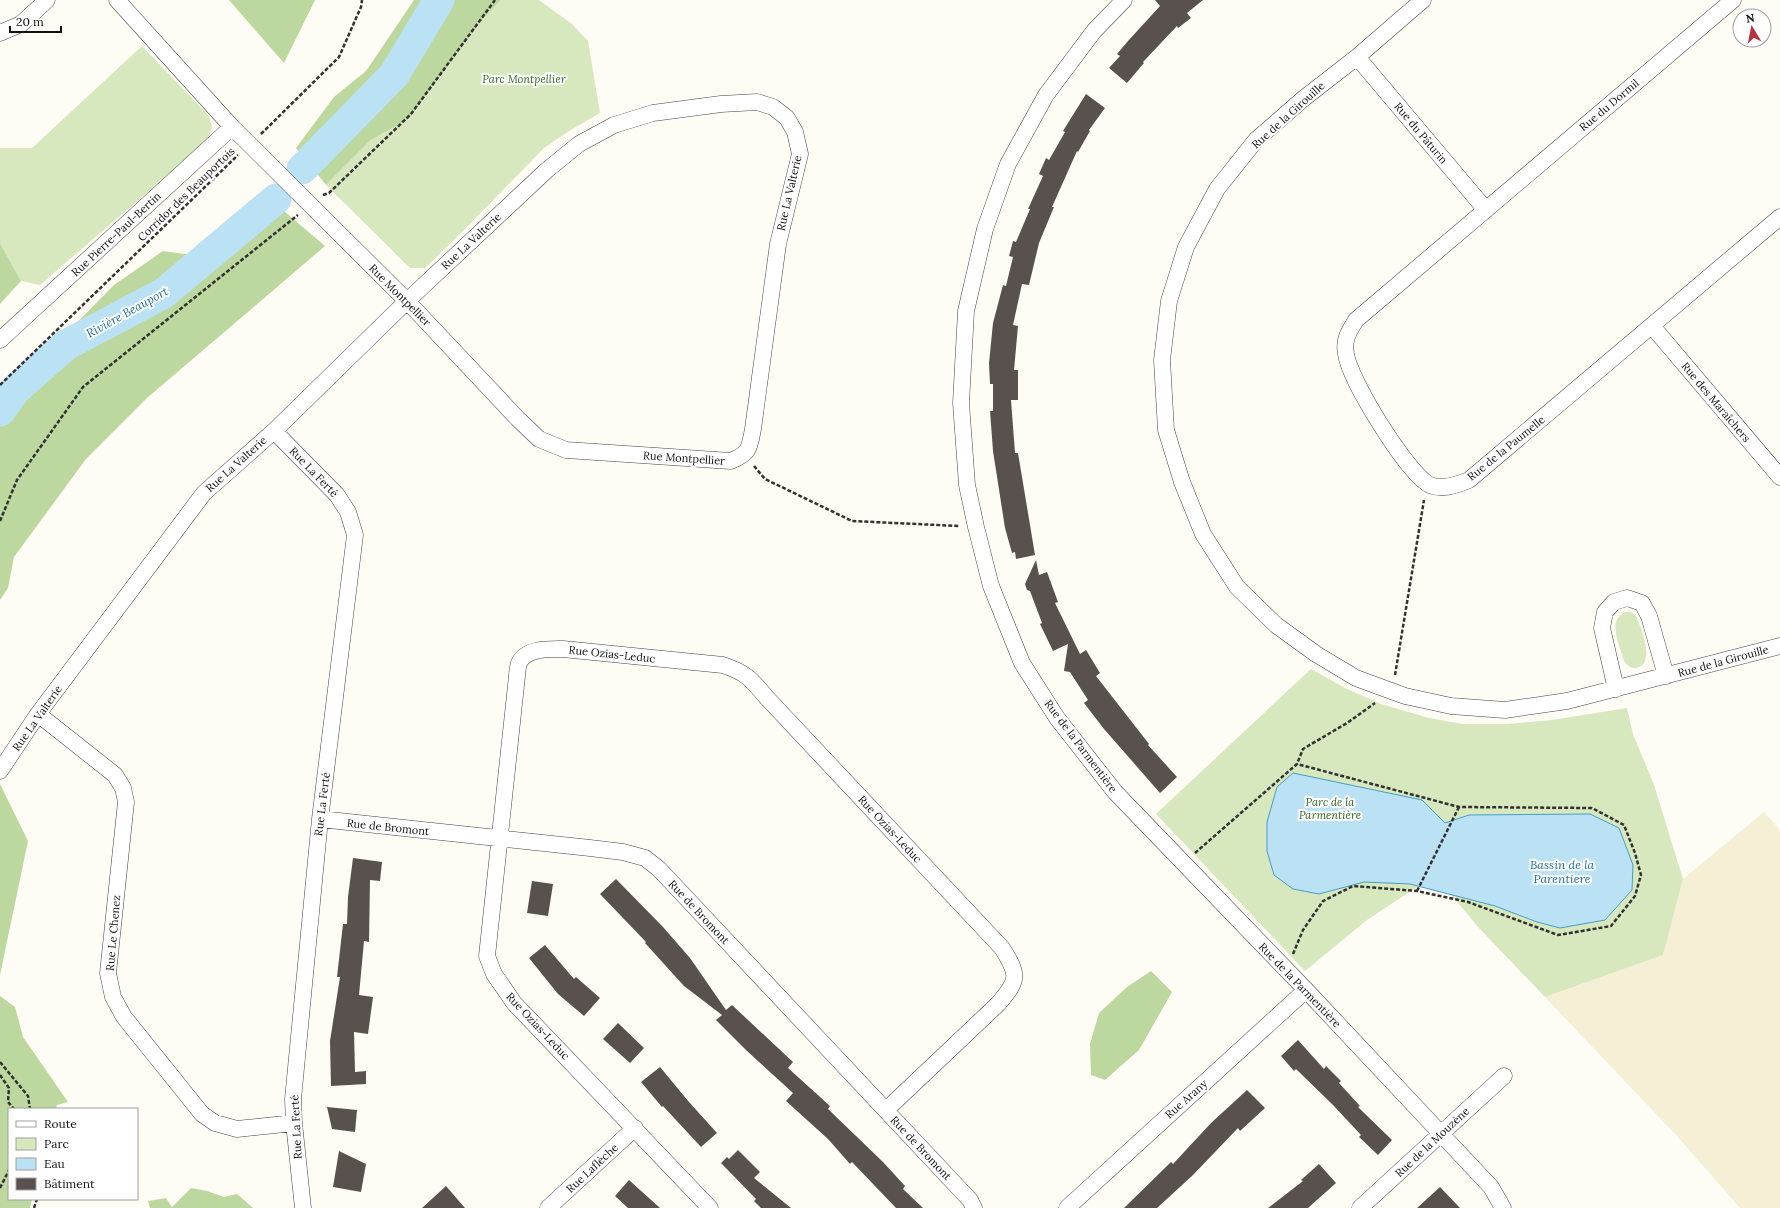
<svg xmlns="http://www.w3.org/2000/svg" width="1780" height="1208" font-family="Lora,serif">
<rect width="100%" height="100%" fill="#fefcf4"/>
<path fill="#f4efd5" d="M 1764,812 L 1780,830 L 1780,1208 L 1740,1208 L 1678,1137 L 1545,997 L 1663,955 L 1683,879 Z"/>
<path fill="#d7e8be" d="M 501,0 L 539,0 L 572,24 L 588,41 L 600,113 L 569,131 L 544,148 L 463,231 L 425,268 L 410,268 L 326,185 L 371,140 L 410,119 L 482,20 Z
M 142,46 L 209,116 L 212,127 L 208,140 L 40,285 L 21,281 L 0,243 L 0,148 L 32,148 Z
M 1626,612 L 1631,612 L 1636,616 C 1641,627 1656,663 1637,668 C 1631,669 1628,666 1624,661 C 1620,646 1606,619 1626,612 Z
M 1311,669 L 1345,688 L 1381,704 L 1429,718 L 1463,724 L 1508,724 L 1552,720 L 1627,708 L 1633,734 L 1654,785 L 1683,879 L 1663,955 L 1545,997 L 1479,928 L 1435,875 L 1367,920 L 1305,971 L 1156,814 Z"/>
<path fill="#bcd89e" d="M 229,0 L 315,0 L 284,63 Z
M 414,0 L 501,0 L 482,20 L 409,119 L 371,140 L 326,185 L 296,148 L 334,97 L 366,71 Z
M 278,206 L 325,246 L 147,398 L 86,459 L 14,557 L 8,588 L 0,600 L 0,400 L 114,285 L 163,251 L 207,257 Z
M 0,243 L 21,281 L 0,304 Z
M 0,784 L 28,841 L 0,975 Z
M 1151,971 L 1172,992 L 1139,1050 L 1105,1080 L 1091,1075 L 1090,1044 L 1099,1013 L 1127,987 Z
M 0,996 L 15,1007 L 23,1037 L 68,1102 L 57,1105 L 56,1109 L 9,1109 L 9,1199 L 32,1199 L 30,1208 L 0,1208 Z
M 191,1188 L 207,1191 L 224,1197 L 237,1194 L 253,1208 L 150,1208 L 148,1201 L 166,1198 L 172,1207 Z"/>
<path fill="#bbe2f4" stroke="#459dc7" d="M 1293,773 L 1422,800 L 1445,823 L 1469,815 L 1590,814 L 1619,828 L 1633,865 L 1632,890 L 1605,920 L 1560,928 L 1537,922 L 1495,906 L 1410,884 L 1364,882 L 1319,894 L 1293,889 L 1274,875 L 1267,851 L 1267,822 L 1277,787 Z"/>
<g fill="none" stroke-linecap="round" stroke-linejoin="round">
<path stroke="#bbe2f4" stroke-width="31" d="M 302,169 L 394,75 L 439,0
M 0,411 L 16,389 L 66,345 L 164,293 L 276,199"/>
</g>
<path fill="#59514d" d="M 1155,0 L 1203,0 L 1187,13 L 1191,18 L 1178,28 L 1177,26 L 1143,62 L 1144,63 L 1127,83 L 1109,68 L 1120,56 L 1117,54 L 1128,41 L 1160,6 Z
M 1086,94 L 1105,108 L 1089,130 L 1090,131 L 1078,152 L 1077,151 L 1052,207 L 1054,207 L 1039,243 L 1029,285 L 1022,284 L 1013,325 L 1018,326 L 1014,370 L 1018,370 L 1018,400 L 1011,400 L 1015,453 L 1018,453 L 1035,555 L 1016,559 L 1015,552 L 1012,553 L 1005,528 L 993,451 L 990,411 L 993,411 L 993,384 L 990,384 L 989,363 L 993,323 L 1003,285 L 1006,286 L 1013,257 L 1009,256 L 1013,241 L 1016,242 L 1030,209 L 1028,209 L 1043,176 L 1039,174 L 1046,158 L 1049,160 L 1065,132 L 1063,131 Z
M 1036,560 L 1039,575 L 1047,572 L 1058,602 L 1055,603 L 1080,654 L 1086,650 L 1100,673 L 1096,676 L 1149,744 L 1148,745 L 1177,777 L 1160,793 L 1104,729 L 1084,703 L 1088,700 L 1070,672 L 1064,671 L 1068,644 L 1053,651 L 1040,624 L 1042,623 L 1030,591 L 1027,590 L 1025,584 Z
M 353,858 L 382,862 L 380,881 L 370,880 L 369,942 L 364,941 L 359,995 L 373,997 L 368,1034 L 354,1032 L 355,1072 L 366,1071 L 366,1084 L 331,1086 L 330,1041 L 340,977 L 337,977 L 343,924 L 347,924 L 348,897 Z
M 616,879 L 663,927 L 690,958 L 726,1010 L 732,1005 L 793,1062 L 788,1068 L 830,1106 L 828,1109 L 883,1162 L 905,1186 L 903,1189 L 923,1208 L 896,1208 L 852,1162 L 850,1164 L 828,1139 L 786,1101 L 793,1093 L 747,1051 L 716,1020 L 722,1015 L 684,986 L 645,943 L 646,942 L 600,894 Z
M 532,881 L 553,884 L 548,916 L 527,913 Z
M 545,945 L 574,979 L 576,977 L 600,998 L 584,1016 L 558,994 L 529,958 Z
M 618,1023 L 644,1048 L 630,1063 L 603,1039 Z
M 1298,1040 L 1324,1069 L 1326,1066 L 1341,1081 L 1339,1083 L 1360,1106 L 1358,1107 L 1392,1140 L 1378,1155 L 1359,1137 L 1361,1135 L 1333,1105 L 1296,1069 L 1294,1071 L 1281,1056 Z
M 660,1067 L 689,1102 L 717,1133 L 701,1147 L 663,1106 L 662,1107 L 641,1082 Z
M 1247,1090 L 1265,1108 L 1240,1131 L 1238,1128 L 1193,1175 L 1157,1208 L 1124,1208 L 1171,1162 L 1173,1164 L 1211,1123 Z
M 327,1107 L 357,1110 L 355,1132 L 332,1129 Z
M 738,1150 L 760,1172 L 754,1178 L 791,1208 L 761,1208 L 754,1201 L 756,1199 L 721,1163 L 727,1157 L 729,1159 Z
M 339,1151 L 366,1164 L 361,1192 L 333,1187 Z
M 1319,1164 L 1336,1183 L 1308,1208 L 1268,1208 L 1303,1181 L 1301,1180 Z
M 629,1180 L 660,1208 L 628,1208 L 615,1196 Z
M 446,1186 L 465,1208 L 422,1208 Z
M 1440,1187 L 1460,1208 L 1417,1208 Z"/>
<g fill="none" stroke-linecap="round" stroke-linejoin="round">
<g stroke="#434343" stroke-width="17">
<path id="street" d="M 1124,0 L 1094,31 L 1046,95 L 1008,164 L 985,229 L 966,311 L 961,403 L 967,485 L 976,527 L 991,586 L 1022,663 L 1057,718 L 1115,792 L 1306,990 L 1491,1187 L 1503,1208
M 1423,0 L 1357,57 L 1303,99 L 1256,140 L 1217,189 L 1186,247 L 1169,301 L 1162,360 L 1166,430 L 1182,482 L 1203,534 L 1237,587 L 1276,625 L 1316,654 L 1356,678 L 1405,696 L 1451,706 L 1505,710 L 1567,701 L 1780,646
M 1733,0 L 1356,320 C 1349,331 1343,340 1346,354 C 1350,381 1405,469 1428,484 C 1440,491 1457,485 1469,480 L 1780,217
M 0,33 L 21,24 L 47,0
M 1357,57 L 1486,210
M 1652,326 L 1780,477
M 0,340 L 232,127
M 274,431 L 337,495 L 348,512 L 355,535 L 320,819 L 293,1099 L 294,1123 L 303,1208
M 1616,689 L 1602,628 L 1605,612 L 1614,602 L 1627,598 L 1642,603 L 1649,616 L 1666,676
M 38,714 L 115,775 L 123,788 L 126,802 L 108,973 L 113,997 L 124,1017 L 202,1114 L 215,1123 L 237,1129 L 294,1123
M 0,771 L 38,714 L 204,493 L 274,431 L 407,301 L 547,170 L 579,144 L 614,125 L 653,113 L 721,104 L 757,102 L 773,107 L 787,118 L 795,132 L 800,154 L 778,244 L 753,429 C 749,449 750,453 731,461 L 566,450 L 539,439 L 518,419 L 407,301 L 232,127 L 117,0
M 320,819 L 590,848 L 623,852 L 645,858 L 659,869 L 970,1200 L 974,1208
M 548,1208 L 635,1128
M 710,1208 L 514,1003 L 494,974 L 487,956 L 517,676 C 517,672 518,667 519,663 C 526,648 549,649 563,649 L 723,665 C 747,673 752,680 767,698 L 1002,948 C 1019,975 1019,980 998,1004 L 886,1110
M 1067,1208 L 1306,990
M 1360,1208 L 1504,1076"/>
</g>
<path stroke="#323232" stroke-width="2.5" stroke-dasharray="4 2" stroke-linecap="butt" d="M 261,134 L 339,57 L 361,7 L 362,0
M 323,195 L 329,193 L 411,114 L 495,0
M 0,385 L 238,155
M 754,466 L 765,479 L 852,521 L 959,526
M 0,521 L 17,480 L 83,387 L 298,215
M 1395,675 L 1424,500
M 1195,853 L 1297,764 L 1303,749 L 1347,723 L 1375,703
M 1417,891 L 1459,807
M 1293,954 L 1303,930 L 1323,901 L 1353,886 L 1417,891 L 1468,902 L 1558,935 L 1611,926 L 1635,896 L 1641,875 L 1635,853 L 1624,825 L 1592,808 L 1459,807 L 1297,764
M 0,1062 L 28,1096 L 30,1109
M 0,1075 L 9,1088 L 8,1102 L 14,1109
M 0,1188 L 9,1170
M 34,1208 L 37,1199"/>
<use href="#street" stroke="#fff" stroke-width="16"/>
</g>
<g text-anchor="middle" dominant-baseline="central" stroke-width="4" stroke-linejoin="round" paint-order="stroke">
<g font-size="11" font-style="italic" fill="#356622" stroke="#fff">
<text x="524" y="79">Parc Montpellier</text>
<text x="1330" y="802">Parc de la<tspan x="1330" dy="13">Parmentière</tspan></text>
</g>
<g font-size="11" fill="#101010" stroke="#fff">
<text transform="translate(1609 105) rotate(-40)">Rue du Dormil</text>
<text transform="translate(1288 115) rotate(-42)">Rue de la Girouille</text>
<text transform="translate(1421 133) rotate(50)">Rue du Pâturin</text>
<text transform="translate(789 193) rotate(-77)">Rue La Valterie</text>
<text transform="translate(186 194) rotate(-44)">Corridor des Beauportois</text>
<text transform="translate(116 234) rotate(-43)">Rue Pierre-Paul-Bertin</text>
<text transform="translate(471 241) rotate(-43)">Rue La Valterie</text>
<text transform="translate(400 295) rotate(45)">Rue Montpellier</text>
<text transform="translate(1716 402) rotate(50)">Rue des Maraîchers</text>
<text transform="translate(1506 448) rotate(-39)">Rue de la Paumelle</text>
<text transform="translate(684 458) rotate(4)">Rue Montpellier</text>
<text transform="translate(236 464) rotate(-42)">Rue La Valterie</text>
<text transform="translate(314 472) rotate(46)">Rue La Ferté</text>
<text transform="translate(612 654) rotate(6)">Rue Ozias-Leduc</text>
<text transform="translate(1723 661) rotate(-15)">Rue de la Girouille</text>
<text transform="translate(37 718) rotate(-55)">Rue La Valterie</text>
<text transform="translate(1081 746) rotate(53)">Rue de la Parmentière</text>
<text transform="translate(322 804) rotate(-83)">Rue La Ferté</text>
<text transform="translate(388 827) rotate(6)">Rue de Bromont</text>
<text transform="translate(890 829) rotate(47)">Rue Ozias-Leduc</text>
<text transform="translate(699 912) rotate(47)">Rue de Bromont</text>
<text transform="translate(113 933) rotate(-85)">Rue Le Chenez</text>
<text transform="translate(1300 985) rotate(46)">Rue de la Parmentière</text>
<text transform="translate(538 1026) rotate(47)">Rue Ozias-Leduc</text>
<text transform="translate(1186 1099) rotate(-42)">Rue Arany</text>
<text transform="translate(296 1127) rotate(-93)">Rue La Ferté</text>
<text transform="translate(1432 1142) rotate(-43)">Rue de la Mouzène</text>
<text transform="translate(921 1148) rotate(47)">Rue de Bromont</text>
<text transform="translate(592 1168) rotate(-43)">Rue Laflèche</text>
</g>
<g font-size="12" font-style="italic" fill="#1e6f9e" stroke="#fff">
<text transform="translate(127 312) rotate(-29)">Rivière Beauport</text>
<text x="1562" y="864">Bassin de la<tspan x="1562" dy="14">Parentiere</tspan></text>
</g>
</g>
<rect x="8" y="1108" width="130" height="92" fill="#ffffff" stroke="#9f9f9f"/>
<rect x="16" y="1121" width="20" height="6" fill="#ffffff" stroke="#9f9f9f"/>
<text x="44" y="1128" font-size="12" fill="#101010">Route</text>
<rect x="16" y="1138" width="20" height="12" fill="#d7e8be" stroke="#9f9f9f"/>
<text x="44" y="1148" font-size="12" fill="#101010">Parc</text>
<rect x="16" y="1158" width="20" height="12" fill="#bbe2f4" stroke="#9f9f9f"/>
<text x="44" y="1168" font-size="12" fill="#101010">Eau</text>
<rect x="16" y="1178" width="20" height="12" fill="#59514d" stroke="#9f9f9f"/>
<text x="44" y="1188" font-size="12" fill="#101010">Bâtiment</text>
<g transform="translate(1752 28) rotate(350)"><circle r="19" fill="#ffffff" stroke="#9f9f9f"/>
<path d="M0-3L7 15L0 10L-7 15Z" fill="#bb2e3e"/>
<text y="-6" font-size="11" font-weight="bold" text-anchor="middle" fill="#101010">N</text>
</g>
<path d="M10 26v6h51v-6" fill="none" stroke="#101010" stroke-width="2"/>
<text x="16" y="26" font-size="12" fill="#101010" stroke="#ffffff" stroke-width="3" paint-order="stroke">20 m</text>
</svg>
